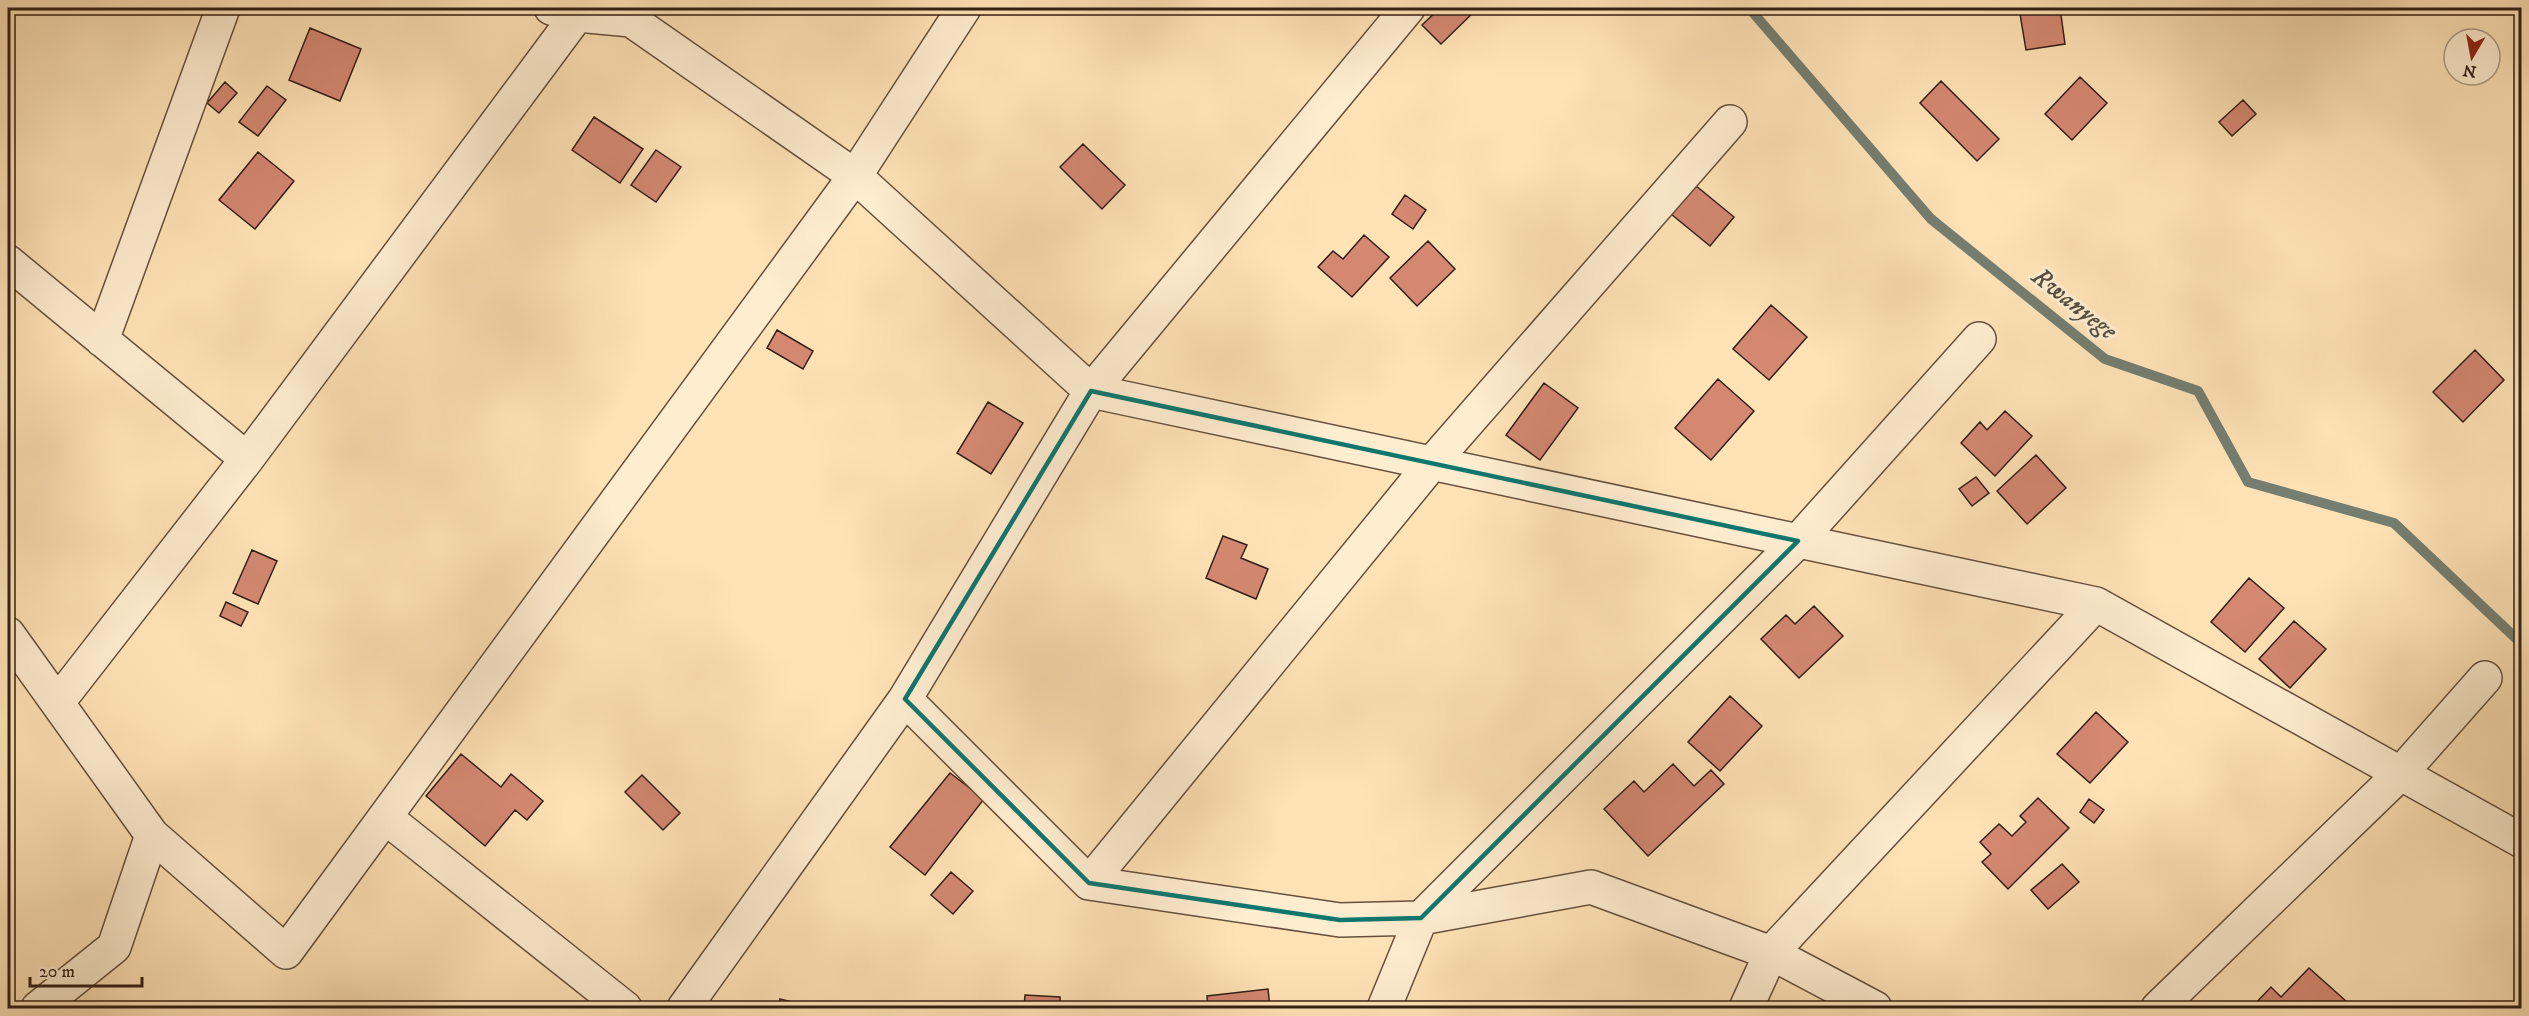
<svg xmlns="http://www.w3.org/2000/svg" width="2529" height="1016" font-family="'IM FELL DW Pica',serif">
<rect width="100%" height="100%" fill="#ffe3b7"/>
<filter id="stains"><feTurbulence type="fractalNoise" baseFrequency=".00333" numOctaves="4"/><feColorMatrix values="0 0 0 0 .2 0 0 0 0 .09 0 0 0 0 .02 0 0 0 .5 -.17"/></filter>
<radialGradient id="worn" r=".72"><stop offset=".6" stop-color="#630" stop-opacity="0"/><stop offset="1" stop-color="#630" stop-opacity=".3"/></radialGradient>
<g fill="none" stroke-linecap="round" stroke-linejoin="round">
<path stroke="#747e71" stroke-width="10" d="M 1749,8 L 1931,219 L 2105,359 L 2198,391 L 2248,482 L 2394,523 L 2522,644"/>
</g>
<path fill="#d48872" stroke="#331f14" stroke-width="1.5" d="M 1440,8 L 1478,8 L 1441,44 L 1422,25 Z
M 2019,8 L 2060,8 L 2065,44 L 2026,50 Z
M 310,28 L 361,49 L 340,101 L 289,80 Z
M 2080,77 L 2107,103 L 2072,140 L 2045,114 Z
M 1941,81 L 1999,139 L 1977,161 L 1920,103 Z
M 225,82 L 237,93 L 219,113 L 207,103 Z
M 267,86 L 286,100 L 258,136 L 239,122 Z
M 2243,100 L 2256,114 L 2232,136 L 2219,122 Z
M 594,117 L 643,149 L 620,183 L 572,150 Z
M 1083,144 L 1125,185 L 1102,209 L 1060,167 Z
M 656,150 L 681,167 L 656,202 L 631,185 Z
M 258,152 L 294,181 L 255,229 L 219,200 Z
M 1695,185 L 1734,217 L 1710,246 L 1671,214 Z
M 1405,195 L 1426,210 L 1413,229 L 1392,214 Z
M 1364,235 L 1389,257 L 1352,297 L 1318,267 L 1333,251 L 1343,259 Z
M 1428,241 L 1455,269 L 1417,306 L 1390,278 Z
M 1771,305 L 1807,337 L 1769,380 L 1733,349 Z
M 777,330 L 813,351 L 803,369 L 767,348 Z
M 2475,350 L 2504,380 L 2463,422 L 2433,392 Z
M 1718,379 L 1754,411 L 1711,460 L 1675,428 Z
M 1544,383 L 1578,408 L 1540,460 L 1506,435 Z
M 988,402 L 1023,423 L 991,474 L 957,453 Z
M 2005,411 L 2032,436 L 1995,476 L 1961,443 L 1980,422 L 1987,430 Z
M 2036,455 L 2066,488 L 2027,524 L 1997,491 Z
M 1976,477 L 1989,493 L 1972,506 L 1959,489 Z
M 1223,536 L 1247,545 L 1241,558 L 1268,569 L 1256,599 L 1206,578 Z
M 252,550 L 277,561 L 258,604 L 233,593 Z
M 2249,578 L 2284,608 L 2245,652 L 2211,622 Z
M 226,602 L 248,612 L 241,626 L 220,616 Z
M 1814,606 L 1843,636 L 1799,678 L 1761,639 L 1786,615 L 1795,624 Z
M 2294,621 L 2326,649 L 2290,688 L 2259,659 Z
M 1730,696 L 1762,726 L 1720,771 L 1688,742 Z
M 2096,712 L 2128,742 L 2090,783 L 2057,754 Z
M 461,754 L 501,787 L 511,774 L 543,801 L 527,820 L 515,810 L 485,846 L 426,796 Z
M 1673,764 L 1694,786 L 1711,770 L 1724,784 L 1648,856 L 1604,809 L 1634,781 L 1644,792 Z
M 950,773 L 984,799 L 925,875 L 890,847 Z
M 642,775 L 680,813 L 663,830 L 625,792 Z
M 2038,798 L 2069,828 L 2008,889 L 1982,862 L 1991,854 L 1980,842 L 1999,824 L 2012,836 L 2026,822 L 2020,816 Z
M 2089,799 L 2104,810 L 2094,823 L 2080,812 Z
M 2062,864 L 2079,882 L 2048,909 L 2031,890 Z
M 951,872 L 973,891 L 953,914 L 931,895 Z
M 2309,968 L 2347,1002 L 2341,1008 L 2252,1007 L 2271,987 L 2281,997 Z
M 1268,989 L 1270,1008 L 1208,1008 L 1207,996 Z
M 1025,995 L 1060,997 L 1060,1008 L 1024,1008 Z
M 780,999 L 816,1008 L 778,1008 Z"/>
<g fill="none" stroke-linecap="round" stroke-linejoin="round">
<g stroke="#66503d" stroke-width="36">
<path id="street" d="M 551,8 L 577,15 L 631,20 L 855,176 L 1091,391 L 2096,604 L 2522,841
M 8,262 L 247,459
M 102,340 L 223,8
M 8,634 L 152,835 L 286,952 L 855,176 L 964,8
M 905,699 L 1089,883 L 1340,920 L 1421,918 L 1591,887 L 1771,953 L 1875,1008
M 58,702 L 247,459 L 577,15
M 385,817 L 625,1008
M 1089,883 L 1432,463 L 1730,122
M 38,1008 L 114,947 L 152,835
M 684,1008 L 905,699 L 1091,391 L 1408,8
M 1384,1008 L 1421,918 L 1798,541 L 1979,339
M 1746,1008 L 1771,953 L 2096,604
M 2158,1008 L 2401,773 L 2485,678"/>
</g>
<use href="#street" stroke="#ffedd0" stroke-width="33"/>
</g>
<path fill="none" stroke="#0f766e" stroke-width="4.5" stroke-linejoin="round" d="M 1091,391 L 1798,541 L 1421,918 L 1340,920 L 1089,883 L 905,699 Z"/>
<g text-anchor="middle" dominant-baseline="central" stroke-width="6" stroke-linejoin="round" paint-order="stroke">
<g font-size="26" font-style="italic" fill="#544f42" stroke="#ffedd0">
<text transform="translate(2074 304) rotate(38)">Rwanyege</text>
</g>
</g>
<rect width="2529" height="1016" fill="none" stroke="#ffe3b7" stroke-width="30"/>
<rect x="9" y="9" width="2511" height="998" fill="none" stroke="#331f14" stroke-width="3"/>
<rect x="15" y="15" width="2499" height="986" fill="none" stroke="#331f14" stroke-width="1.5"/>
<g transform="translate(2472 57) rotate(190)"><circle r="28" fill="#ffedd0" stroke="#ad9b85" stroke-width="1.5"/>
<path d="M0-4.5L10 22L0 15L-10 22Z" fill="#8f2418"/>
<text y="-9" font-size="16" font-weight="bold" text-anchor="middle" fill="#331f14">N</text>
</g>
<path d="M30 977v9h112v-9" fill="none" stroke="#331f14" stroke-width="3"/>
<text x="39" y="977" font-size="18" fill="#331f14" stroke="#ffedd0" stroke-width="4.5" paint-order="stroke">20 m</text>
<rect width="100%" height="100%" filter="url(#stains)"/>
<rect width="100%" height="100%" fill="url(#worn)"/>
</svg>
